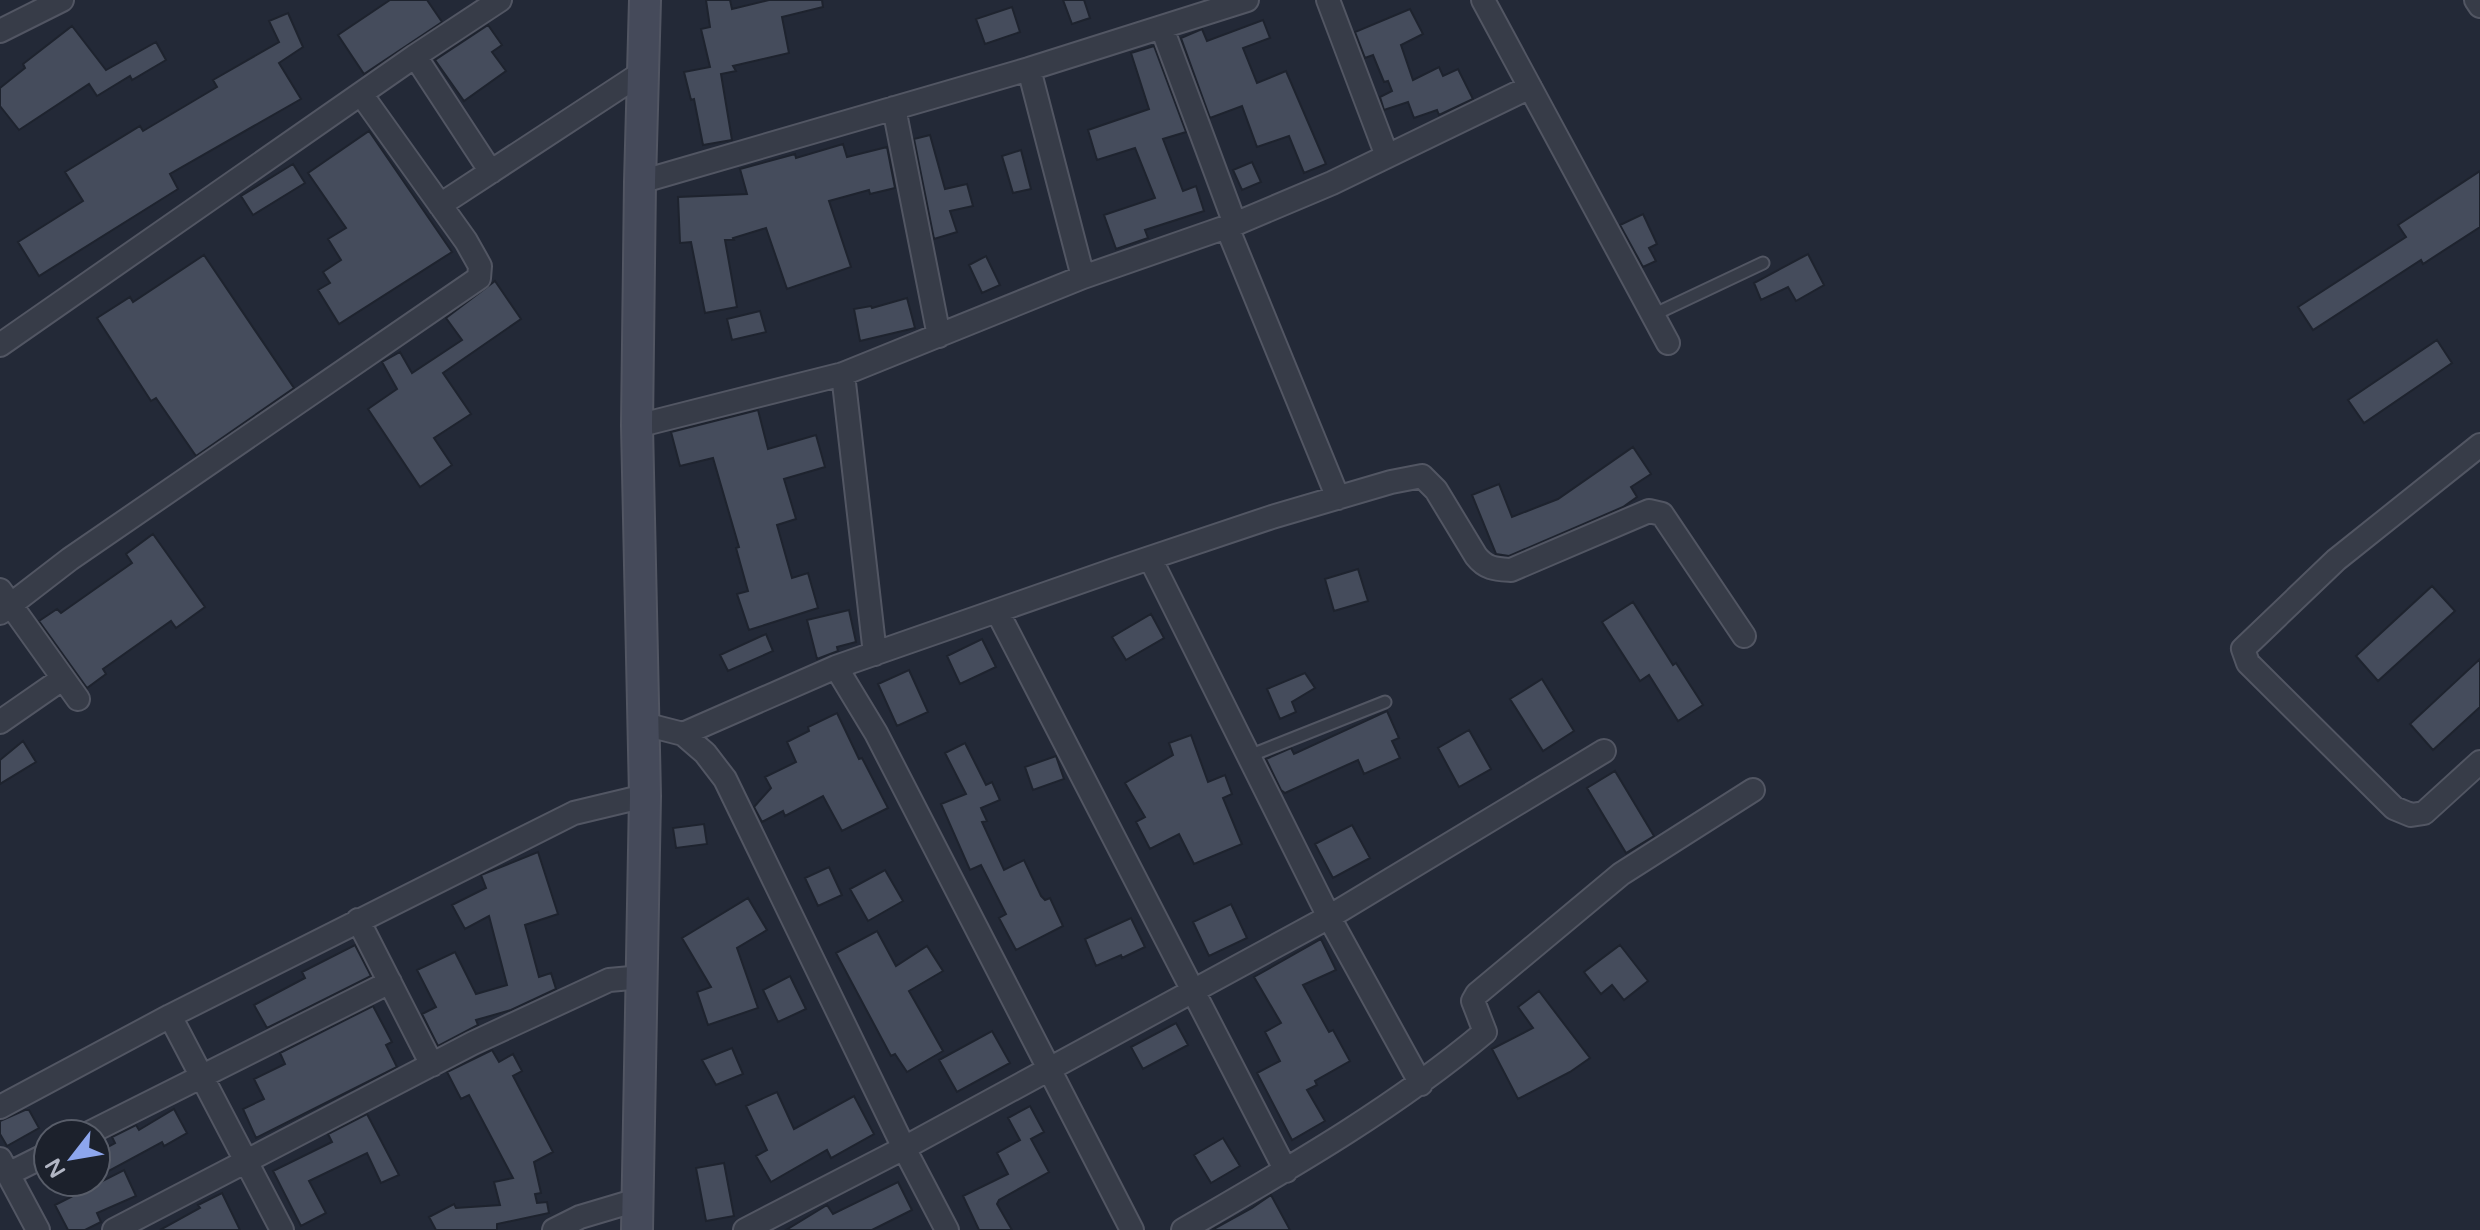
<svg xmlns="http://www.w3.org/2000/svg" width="2480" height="1230" font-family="'Varela Round',sans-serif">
<rect width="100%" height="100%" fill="#232937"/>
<path fill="#454c5c" stroke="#1e232e" stroke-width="2" d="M 390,0 L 427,0 L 442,22 L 364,74 L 338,35 Z
M 706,0 L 730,0 L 732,9 L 769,0 L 822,0 L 823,7 L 782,17 L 789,53 L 733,66 L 736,71 L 721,74 L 732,140 L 703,145 L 694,99 L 691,100 L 684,72 L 710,67 L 701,29 L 710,27 Z
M 1063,0 L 1084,0 L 1090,18 L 1072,24 Z
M 1012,7 L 1020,32 L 985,44 L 976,19 Z
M 1410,9 L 1423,34 L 1401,45 L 1413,80 L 1439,67 L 1443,76 L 1458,69 L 1473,99 L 1439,115 L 1437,110 L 1414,118 L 1408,102 L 1384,110 L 1380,97 L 1392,91 L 1388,81 L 1384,82 L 1373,55 L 1365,58 L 1355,32 Z
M 288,13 L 303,47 L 279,63 L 301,99 L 170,174 L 178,189 L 39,276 L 18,242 L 83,201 L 65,172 L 140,126 L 143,131 L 217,87 L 213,80 L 279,42 L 269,21 Z
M 1263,20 L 1270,38 L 1243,48 L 1257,83 L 1286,71 L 1326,164 L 1304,173 L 1289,136 L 1257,147 L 1242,106 L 1210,118 L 1181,38 L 1202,29 L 1207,41 Z
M 488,25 L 502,45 L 492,52 L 506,71 L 464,101 L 435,60 Z
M 72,26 L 106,70 L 156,42 L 166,60 L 132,80 L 130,76 L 97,96 L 89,84 L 19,130 L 0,106 L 0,88 L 25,68 L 23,64 Z
M 1154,46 L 1186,132 L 1163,139 L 1183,191 L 1196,186 L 1204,211 L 1145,230 L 1148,238 L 1116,249 L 1104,215 L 1155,198 L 1135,148 L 1097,160 L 1088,130 L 1149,109 L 1131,53 Z
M 369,131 L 452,252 L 339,324 L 318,290 L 330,283 L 323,272 L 341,260 L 328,239 L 346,228 L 308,173 Z
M 930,135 L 945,189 L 967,184 L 973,206 L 950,211 L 957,232 L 934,239 L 914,139 Z
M 843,144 L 847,157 L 887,147 L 895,188 L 870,194 L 869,190 L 829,201 L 851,267 L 787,289 L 766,228 L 733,238 L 734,240 L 725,240 L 737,307 L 705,313 L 691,242 L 680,243 L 678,197 L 747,194 L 740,169 L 795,154 L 796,158 Z
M 1021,150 L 1031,189 L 1013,193 L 1002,156 Z
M 1252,162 L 1261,182 L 1242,190 L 1233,170 Z
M 293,164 L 305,183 L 253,215 L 241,196 Z
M 2480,171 L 2480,227 L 2423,264 L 2421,260 L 2313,330 L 2298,307 L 2406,237 L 2398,225 Z
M 1643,214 L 1657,244 L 1649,248 L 1656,261 L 1643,267 L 1620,225 Z
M 1808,254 L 1824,285 L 1796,301 L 1788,287 L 1761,300 L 1754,283 Z
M 204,255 L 294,388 L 196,456 L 156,398 L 151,401 L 97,318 L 130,297 L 133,302 Z
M 986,256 L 1000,285 L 982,293 L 969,265 Z
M 495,281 L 521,319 L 443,373 L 471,414 L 434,438 L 452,465 L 420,487 L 368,409 L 397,389 L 382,362 L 400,352 L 412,373 L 462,340 L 446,318 Z
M 907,298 L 915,328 L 860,341 L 854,309 L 871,306 L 872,308 Z
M 760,311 L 766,332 L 732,340 L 727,319 Z
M 2437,340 L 2452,363 L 2364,423 L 2348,400 Z
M 758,410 L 768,449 L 816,435 L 825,467 L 784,479 L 796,519 L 777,525 L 792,578 L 808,573 L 818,608 L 749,630 L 737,594 L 748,591 L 736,548 L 739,547 L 713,458 L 680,466 L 671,432 Z
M 1633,447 L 1651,474 L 1631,487 L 1637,497 L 1623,507 L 1509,556 L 1496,554 L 1472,495 L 1499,484 L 1512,517 L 1558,499 Z
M 153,534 L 205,607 L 176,628 L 171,621 L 103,669 L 106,674 L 87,688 L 39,621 L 57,609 L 61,613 L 132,563 L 126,554 Z
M 1358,569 L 1368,601 L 1334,611 L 1325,579 Z
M 2432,586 L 2455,611 L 2378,681 L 2356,656 Z
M 1633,602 L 1673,665 L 1676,663 L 1703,705 L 1678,721 L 1649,675 L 1640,681 L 1602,622 Z
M 849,610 L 856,642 L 837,647 L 838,651 L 817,659 L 807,620 Z
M 1151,614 L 1164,638 L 1126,660 L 1112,637 Z
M 766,634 L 773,651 L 728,671 L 720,655 Z
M 982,639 L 996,667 L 960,684 L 947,656 Z
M 2480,659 L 2480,707 L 2433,750 L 2410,724 Z
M 909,670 L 928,712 L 897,726 L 878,684 Z
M 1305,673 L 1315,688 L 1292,702 L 1296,712 L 1280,719 L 1267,689 Z
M 1542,679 L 1574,731 L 1543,751 L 1510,699 Z
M 1387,711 L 1399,738 L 1392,741 L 1400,758 L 1364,774 L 1358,760 L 1285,793 L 1281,790 L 1266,759 L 1291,748 L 1294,754 Z
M 837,713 L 859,759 L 862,758 L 888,808 L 842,831 L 823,796 L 785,816 L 783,811 L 762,822 L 754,807 L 771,788 L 765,777 L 796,762 L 787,742 L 809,731 L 808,727 Z
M 1469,730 L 1491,769 L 1459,787 L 1438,748 Z
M 1191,735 L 1208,782 L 1225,775 L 1232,794 L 1223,798 L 1242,844 L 1194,864 L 1179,834 L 1150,849 L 1136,822 L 1145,817 L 1125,783 L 1173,755 L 1169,743 Z
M 23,741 L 36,762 L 0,784 L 0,760 Z
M 965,743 L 986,785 L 992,782 L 1000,800 L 981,808 L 987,821 L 982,822 L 1004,870 L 1024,860 L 1041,896 L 1045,900 L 1050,898 L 1063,926 L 1016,950 L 999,918 L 1006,914 L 981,865 L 970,870 L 941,804 L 966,794 L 945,753 Z
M 1056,756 L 1064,779 L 1033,790 L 1025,767 Z
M 1615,771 L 1654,836 L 1626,853 L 1587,788 Z
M 704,824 L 707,844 L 676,848 L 673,828 Z
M 1352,825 L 1370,858 L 1333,878 L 1315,844 Z
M 538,852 L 558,914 L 525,925 L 539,977 L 551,973 L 556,989 L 511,1010 L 476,1020 L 478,1025 L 438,1046 L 422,1014 L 436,1007 L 417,970 L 455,952 L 476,994 L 507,985 L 489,916 L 465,929 L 452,905 L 486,888 L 481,875 Z
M 829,867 L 842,895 L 818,906 L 805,878 Z
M 885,870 L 903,901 L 868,921 L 850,889 Z
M 748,898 L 767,930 L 737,948 L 758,1008 L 708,1025 L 697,992 L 711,987 L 682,938 Z
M 1231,904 L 1247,938 L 1209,956 L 1193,922 Z
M 1131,918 L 1145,947 L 1122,958 L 1121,955 L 1096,966 L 1085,939 Z
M 877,931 L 896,966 L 927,946 L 943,971 L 909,991 L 943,1051 L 907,1072 L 895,1054 L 891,1056 L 836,953 Z
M 1321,939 L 1336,970 L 1303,985 L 1329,1032 L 1333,1030 L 1350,1061 L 1315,1081 L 1317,1085 L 1307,1090 L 1325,1121 L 1292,1140 L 1257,1073 L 1280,1061 L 1265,1032 L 1281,1023 L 1254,977 Z
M 355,945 L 371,976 L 267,1028 L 254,1005 L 305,978 L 302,972 Z
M 1620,945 L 1648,981 L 1624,1000 L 1612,985 L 1601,994 L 1584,972 Z
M 790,976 L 806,1009 L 778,1022 L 763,990 Z
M 1539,991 L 1590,1058 L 1570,1072 L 1518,1099 L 1492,1049 L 1533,1028 L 1518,1007 Z
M 373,1006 L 392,1042 L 386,1045 L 397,1067 L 256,1138 L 243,1109 L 264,1099 L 254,1079 L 285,1064 L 280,1053 Z
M 1176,1023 L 1188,1045 L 1143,1069 L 1131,1047 Z
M 992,1031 L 1010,1063 L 957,1092 L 939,1060 Z
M 732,1048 L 743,1074 L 716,1085 L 702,1060 Z
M 492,1050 L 499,1062 L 513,1054 L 522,1071 L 513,1076 L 553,1152 L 534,1162 L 541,1193 L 535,1194 L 537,1203 L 547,1202 L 549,1213 L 497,1224 L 497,1230 L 436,1230 L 429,1217 L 454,1204 L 456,1208 L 500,1205 L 494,1182 L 513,1178 L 469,1095 L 461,1099 L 447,1072 Z
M 777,1092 L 794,1129 L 854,1096 L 874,1134 L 831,1158 L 827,1150 L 771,1182 L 756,1156 L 767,1150 L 746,1106 Z
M 1030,1106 L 1044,1132 L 1031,1139 L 1049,1172 L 999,1200 L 997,1204 L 1012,1230 L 979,1230 L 963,1196 L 1008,1174 L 997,1153 L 1020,1140 L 1008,1118 Z
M 174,1109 L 187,1133 L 164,1146 L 162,1142 L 107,1172 L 97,1153 L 115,1143 L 112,1137 L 136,1125 L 139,1130 Z
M 25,1110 L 29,1110 L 39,1128 L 7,1146 L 0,1134 L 0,1121 Z
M 367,1114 L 399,1175 L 381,1183 L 367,1153 L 309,1181 L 326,1213 L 301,1226 L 273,1171 L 332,1142 L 328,1134 Z
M 1223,1138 L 1240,1166 L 1211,1183 L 1194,1155 Z
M 724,1163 L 734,1216 L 706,1221 L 696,1168 Z
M 124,1170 L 136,1196 L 97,1213 L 101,1222 L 85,1230 L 68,1230 L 55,1205 Z
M 898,1182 L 912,1210 L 872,1230 L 786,1230 L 827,1205 L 833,1214 Z
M 222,1193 L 240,1230 L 160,1230 L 200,1208 L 198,1205 Z
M 1271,1195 L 1290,1230 L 1212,1230 L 1252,1208 Z"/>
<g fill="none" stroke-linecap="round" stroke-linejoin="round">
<g stroke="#525663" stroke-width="15">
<path id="lane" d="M 1653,315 L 1763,263
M 1249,756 L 1385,702"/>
</g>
<g stroke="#525663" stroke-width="26">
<path id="street" d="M 1328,0 L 1387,156
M 1483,0 L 1668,343
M 2476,0 L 2480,6
M 1162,28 L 1235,224
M 0,31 L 62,0
M 415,56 L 491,172
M 1029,69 L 1083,277
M 894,108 L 939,336
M 640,182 L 1029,69 L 1247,0
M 440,205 L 643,72
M 1227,227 L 1338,498
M 0,345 L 415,56 L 500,0
M 843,374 L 875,654
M 637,426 L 843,374 L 1083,277 L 1235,224 L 1332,183 L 1530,87
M 2480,445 L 2336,560 L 2243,649 L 2248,663 L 2394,808 L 2411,815 L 2424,813 L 2480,762
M 1150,558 L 1329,917 L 1421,1084
M 0,590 L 78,699
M 997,611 L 1286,1171
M 0,613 L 70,559 L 479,278 L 480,266 L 466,241 L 361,94
M 836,667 L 876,733 L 1132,1230
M 0,722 L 62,679
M 644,724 L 683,734 L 705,753 L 725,779 L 904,1148 L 947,1230
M 683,734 L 836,667 L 1114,570 L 1272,517 L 1391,482 L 1422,476 L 1436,490 L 1476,556 C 1486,569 1496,569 1511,570 L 1649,511 L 1662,514 L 1744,636
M 358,920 L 432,1065
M 170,1016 L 282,1230
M 0,1107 L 170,1016 L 574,813 L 645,796
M 87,1134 L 390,982
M 0,1159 L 38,1230
M 8,1174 L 48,1154
M 114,1230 L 473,1043 L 609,980 L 642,977
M 554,1230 L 580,1217 L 637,1200
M 745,1230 L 904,1148 L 1329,917 L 1604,751
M 1183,1230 C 1288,1169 1392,1110 1485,1032 L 1473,1001 L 1477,994 L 1621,874 L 1753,790"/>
</g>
<g stroke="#525663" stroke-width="34">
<path id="secondary" d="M 637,1230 L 645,796 L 637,426 L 640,182 L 645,0"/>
</g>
<use href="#lane" stroke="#373c48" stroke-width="11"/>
<use href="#street" stroke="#373c48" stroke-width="22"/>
<use href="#secondary" stroke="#454a5a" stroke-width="30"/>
</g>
<g transform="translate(72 1158) rotate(239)"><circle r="38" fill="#1c212c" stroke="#585d69" stroke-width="2"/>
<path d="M0-6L14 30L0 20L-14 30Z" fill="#8da6ed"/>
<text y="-12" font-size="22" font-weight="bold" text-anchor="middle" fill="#b2b6c4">N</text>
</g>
</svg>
